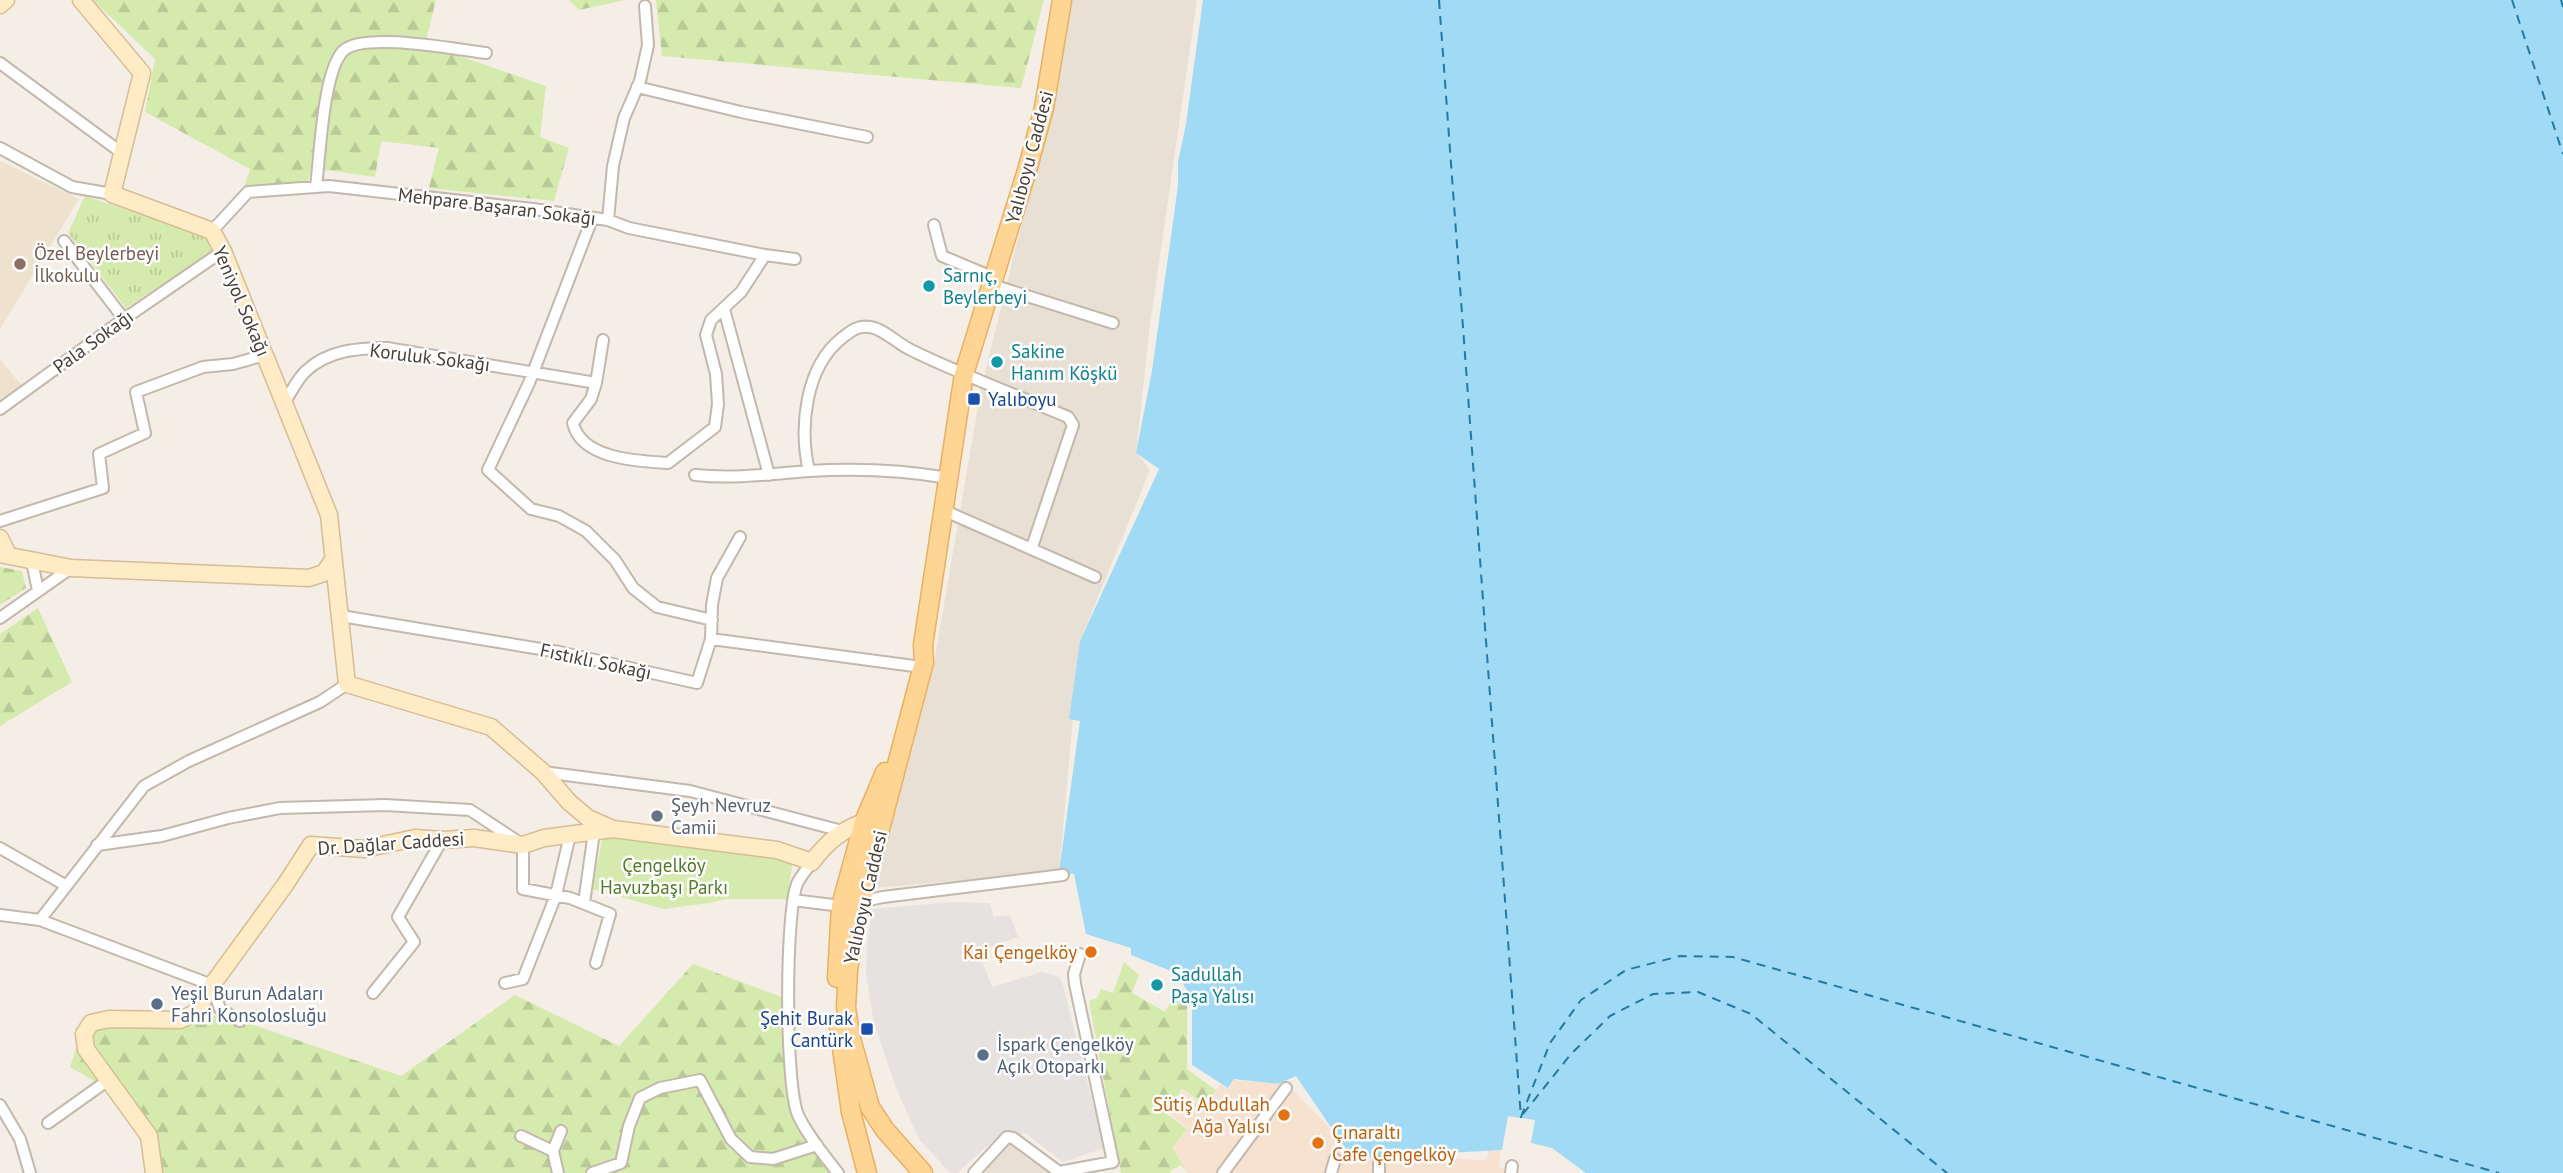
<svg xmlns="http://www.w3.org/2000/svg" width="2563" height="1173" font-family="'PT Sans',sans-serif">
<defs>
<pattern id="grass-tufts" width="24" height="20" patternUnits="userSpaceOnUse" patternTransform="scale(1.75)"><rect width="24" height="20" fill="#d5eaad"/><path d="M3 7l-1-3M5 7V3M7 7l1-3M15 17l-1-3M17 17v-4M19 17l1-3" fill="none" stroke="#b8ca95"/></pattern>
<pattern id="forest-firs" width="22" height="20" patternUnits="userSpaceOnUse" patternTransform="scale(1.75)"><rect width="22" height="20" fill="#d5eaad"/><path d="M5 1l3.5 6h-7zM16 11l3.5 6h-7z" fill="#b8ca95"/></pattern>
</defs>
<rect width="100%" height="100%" fill="#f4eee6"/>
<path fill="#e8e0d4" d="M 1067,0 L 1197,0 L 1150,325 L 1136,452 L 1150,470 L 1080,641 L 1059,872 L 875,888 L 933,669 L 981,389 L 1055,88 Z
M 1011,1142 L 1053,1173 L 981,1173 L 1006,1144 Z"/>
<path fill="#f7e2d0" d="M 1234,1080 L 1288,1085 L 1333,1131 L 1331,1135 L 1343,1145 L 1352,1159 L 1448,1153 L 1449,1158 L 1480,1160 L 1487,1159 L 1488,1151 L 1500,1151 L 1499,1167 L 1505,1170 L 1508,1168 L 1509,1173 L 1188,1173 L 1174,1148 L 1188,1128 L 1168,1113 L 1183,1091 L 1206,1106 L 1220,1084 L 1229,1089 Z"/>
<path fill="#eee2cf" d="M 0,161 L 79,199 L 0,329 Z
M 0,359 L 22,386 L 0,401 Z"/>
<path fill="url(#grass-tufts)" d="M 85,196 L 207,236 L 214,251 L 126,308 L 68,233 Z"/>
<path fill="url(#forest-firs)" d="M 93,0 L 436,0 L 425,44 L 546,86 L 540,137 L 569,148 L 554,201 L 429,188 L 439,148 L 381,141 L 375,177 L 311,168 L 305,194 L 242,194 L 250,169 L 145,112 L 155,59 Z
M 569,0 L 625,0 L 579,10 Z
M 656,0 L 1044,0 L 1021,88 L 662,56 Z
M 0,567 L 22,571 L 26,588 L 0,605 Z
M 38,608 L 72,682 L 0,726 L 0,634 Z
M 1124,962 L 1139,975 L 1132,993 L 1165,1012 L 1176,993 L 1187,1004 L 1187,1069 L 1216,1090 L 1206,1105 L 1182,1089 L 1166,1113 L 1187,1129 L 1173,1148 L 1188,1173 L 1181,1165 L 1170,1171 L 1171,1173 L 1121,1173 L 1089,1001 L 1097,998 L 1101,989 L 1113,993 Z
M 693,964 L 792,1001 L 796,1121 L 839,1173 L 163,1173 L 127,1100 L 70,1067 L 84,1024 L 224,1015 L 401,1076 L 515,995 L 619,1046 Z"/>
<path fill="#d5eaad" d="M 603,836 L 793,860 L 787,899 L 726,899 L 709,903 L 664,909 L 592,889 Z"/>
<path fill="#e5e2df" d="M 953,902 L 990,903 L 994,917 L 1010,915 L 1018,937 L 978,951 L 992,987 L 1042,972 L 1057,976 L 1062,981 L 1104,1148 L 1063,1162 L 1025,1133 L 987,1146 L 957,1173 L 950,1173 L 919,1139 L 896,1088 L 874,1023 L 866,974 L 867,942 L 872,909 Z"/>
<path fill="#a0daf4" d="M 1203,0 L 2563,0 L 2563,1173 L 1586,1173 L 1552,1148 L 1531,1143 L 1535,1120 L 1508,1116 L 1502,1150 L 1352,1158 L 1296,1076 L 1278,1084 L 1234,1079 L 1228,1088 L 1192,1065 L 1192,998 L 1176,973 L 1131,955 L 1131,948 L 1086,934 L 1074,874 L 1059,872 L 1080,721 L 1069,719 L 1080,641 L 1159,469 L 1136,453 L 1152,371 L 1178,186 L 1178,162 L 1186,124 Z"/>
<g fill="none" stroke-linecap="round" stroke-linejoin="round">
<path stroke="#25799f" stroke-width="2" stroke-dasharray="9 7" stroke-linecap="butt" d="M 1439,0 L 1521,1118
M 2512,0 L 2563,154
M 2561,0 L 2563,7
M 1523,1114 L 1571,1054 L 1610,1016 L 1653,994 L 1698,992 L 1751,1014 L 1947,1173
M 1521,1117 L 1550,1043 L 1581,1000 L 1626,970 L 1680,956 L 1733,957 L 2499,1173"/>
<g stroke="#c3b8ab" stroke-width="14">
<path id="street" d="M 0,63 L 122,153
M 637,87 L 741,112 L 867,137
M 0,148 L 72,187 L 112,194
M 316,187 C 320,155 323,72 343,51 C 363,31 458,50 486,53
M 592,219 L 529,383 L 488,470 L 531,509 L 559,516 L 586,531 L 615,560 L 633,588 L 657,607 L 712,620
M 608,220 L 613,166 L 624,118 L 640,81 L 648,45 L 645,6
M 934,225 L 942,256 L 985,274
M 212,231 L 248,192 L 329,186 L 533,209 L 608,220 L 629,228 L 765,255 L 795,259
M 64,241 L 124,319
M 992,285 L 1113,323
M 724,309 L 769,475
M 603,340 L 596,383 L 591,399 L 573,423 C 581,459 637,461 668,463 L 715,427 L 718,404 L 716,374 L 706,335 L 711,320 L 741,292 L 765,255
M 284,403 C 291,393 297,379 306,371 C 328,350 358,348 387,348 L 596,383
M 0,409 L 124,319 L 223,251
M 809,471 C 799,428 805,367 842,338 C 851,331 857,325 870,327 C 884,329 898,344 911,350 C 962,375 1016,395 1068,417 L 1073,425 L 1032,547
M 695,475 C 734,479 771,474 809,471 C 857,468 902,470 949,478
M 945,511 L 1095,577
M 0,521 L 103,488 L 99,454 L 145,433 L 136,392 L 203,367 L 233,364 L 265,355
M 27,559 L 33,566 L 38,591
M 341,616 L 559,652 L 697,683 L 711,639 L 712,605 L 717,578 L 740,537
M 0,618 L 71,568
M 711,639 L 914,666
M 543,772 L 690,791 L 842,831
M 97,845 L 162,836 L 228,818 L 280,808 L 385,805 L 470,810 L 523,845 L 523,889 L 570,898 L 610,914 L 596,963
M 0,848 L 65,885
M 812,862 C 807,869 800,877 797,884 C 785,915 785,1085 798,1115 C 808,1136 824,1155 838,1173
M 793,900 L 841,906 L 883,897 L 1063,875
M 584,903 L 594,832
M 0,915 L 40,920 L 212,985 L 220,1009 L 240,1021
M 40,920 L 144,786 L 189,761 L 320,702 L 347,684
M 505,983 L 523,979 L 556,895 L 570,835
M 373,993 L 414,942 L 398,917 L 442,840
M 0,1105 L 20,1139 L 30,1173
M 48,1123 L 107,1081
M 521,1136 L 553,1151
M 558,1173 L 553,1151 L 561,1131
M 592,1173 L 621,1163 L 629,1126 L 640,1098 L 660,1088 L 700,1080 L 731,1139 L 750,1157 L 773,1159 L 817,1145
M 974,1173 L 1007,1137 L 1013,1138 L 1059,1172 L 1113,1162 L 1075,984 L 1074,974 L 1080,954
M 1223,1173 L 1286,1088
M 1331,1173 L 1335,1159
M 1379,1173 L 1379,1162
M 1511,1173 L 1512,1166"/>
</g>
<g stroke="#d6bd94" stroke-width="19">
<path id="secondary" d="M 81,0 L 142,73 L 112,194 L 212,231 L 223,251 L 329,515 L 347,684 L 491,727 L 543,772 L 569,802 L 588,818 L 613,829 L 777,850 L 812,862 C 826,843 842,829 864,822
M 0,5 L 6,0
M 0,538 L 8,555
M 0,554 L 71,568 L 309,578 L 324,573 L 333,560
M 154,1173 L 149,1136 L 86,1049 L 84,1034 L 91,1023 L 109,1019 L 180,1020 L 195,1013 L 212,985 L 285,885 L 311,845 L 364,849 L 415,838 L 442,840 L 474,838 L 523,845 L 544,838 L 613,829"/>
</g>
<g stroke="#e9b05f" stroke-width="21">
<path id="primary" d="M 837,978 L 841,906 L 864,822 L 885,772
M 839,1027 L 851,1112 L 867,1173
M 923,1173 L 885,1130 L 870,1107 L 850,1035 L 846,1007 L 848,970 L 855,924 L 924,662 L 923,645 L 964,374 L 1028,167 L 1044,108 L 1062,0"/>
</g>
<use href="#street" stroke="#fff" stroke-width="10"/>
<use href="#secondary" stroke="#ffebc5" stroke-width="16"/>
<use href="#primary" stroke="#ffd594" stroke-width="18"/>
</g>
<circle fill="#8d6e63" stroke="#fff" stroke-width="2.5" cx="20" cy="264" r="7"/>
<g fill="#0f9aa8" stroke="#fff" stroke-width="2.5">
<circle cx="929" cy="286" r="7"/>
<circle cx="997" cy="362" r="7"/>
<circle cx="1157" cy="985" r="7"/>
</g>
<g fill="#1a4fb4" stroke="#fff" stroke-width="2.5">
<rect x="967" y="392" width="14" height="14" rx="3.5"/>
<rect x="860" y="1022" width="14" height="14" rx="3.5"/>
</g>
<circle fill="#6b7280" stroke="#fff" stroke-width="2.5" cx="657" cy="816" r="7"/>
<g fill="#e8710a" stroke="#fff" stroke-width="2.5">
<circle cx="1091" cy="952" r="7"/>
<circle cx="1284" cy="1115" r="7"/>
<circle cx="1318" cy="1143" r="7"/>
</g>
<g fill="#5c6f8a" stroke="#fff" stroke-width="2.5">
<circle cx="157" cy="1004" r="7"/>
<circle cx="983" cy="1055" r="7"/>
</g>
<g text-anchor="middle" dominant-baseline="central" stroke-width="5" stroke-linejoin="round" paint-order="stroke">
<g font-size="19" fill="#473e35" stroke="#fff">
<text transform="translate(1029 157) rotate(-75)">Yalıboyu Caddesi</text>
<text transform="translate(497 206) rotate(7)">Mehpare Başaran Sokağı</text>
<text transform="translate(242 301) rotate(67)">Yeniyol Sokağı</text>
<text transform="translate(93 341) rotate(-36)">Pala Sokağı</text>
<text transform="translate(430 357) rotate(7)">Koruluk Sokağı</text>
<text transform="translate(596 661) rotate(12)">Fıstıklı Sokağı</text>
<text transform="translate(391 843) rotate(-4)">Dr. Dağlar Caddesi</text>
<text transform="translate(865 897) rotate(-77)">Yalıboyu Caddesi</text>
</g>
<g font-size="19" fill="#785e54" stroke="#fff" text-anchor="start">
<text x="34" y="253">Özel Beylerbeyi<tspan x="34" dy="22">İlkokulu</tspan></text>
</g>
<g font-size="19" fill="#0d838f" stroke="#fff" text-anchor="start">
<text x="943" y="275">Sarnıç,<tspan x="943" dy="22">Beylerbeyi</tspan></text>
<text x="1011" y="351">Sakine<tspan x="1011" dy="22">Hanım Köşkü</tspan></text>
<text x="1171" y="974">Sadullah<tspan x="1171" dy="22">Paşa Yalısı</tspan></text>
</g>
<g font-size="19" fill="#164399" stroke="#fff" text-anchor="start">
<text x="988" y="399">Yalıboyu</text>
<text x="853" y="1018" text-anchor="end">Şehit Burak<tspan x="853" dy="22">Cantürk</tspan></text>
</g>
<g font-size="19" fill="#5b616d" stroke="#fff" text-anchor="start">
<text x="671" y="805">Şeyh Nevruz<tspan x="671" dy="22">Camii</tspan></text>
</g>
<g font-size="19" fill="#507c25" stroke="#fff">
<text x="664" y="865">Çengelköy<tspan x="664" dy="22">Havuzbaşı Parkı</tspan></text>
</g>
<g font-size="19" fill="#c56008" stroke="#fff" text-anchor="end">
<text x="1077" y="952">Kai Çengelköy</text>
<text x="1270" y="1104">Sütiş Abdullah<tspan x="1270" dy="22">Ağa Yalısı</tspan></text>
<text x="1332" y="1132" text-anchor="start">Çınaraltı<tspan x="1332" dy="22">Cafe Çengelköy</tspan></text>
</g>
<g font-size="19" fill="#4e5e75" stroke="#fff" text-anchor="start">
<text x="171" y="993">Yeşil Burun Adaları<tspan x="171" dy="22">Fahri Konsolosluğu</tspan></text>
<text x="997" y="1044">İspark Çengelköy<tspan x="997" dy="22">Açık Otoparkı</tspan></text>
</g>
</g>
</svg>
